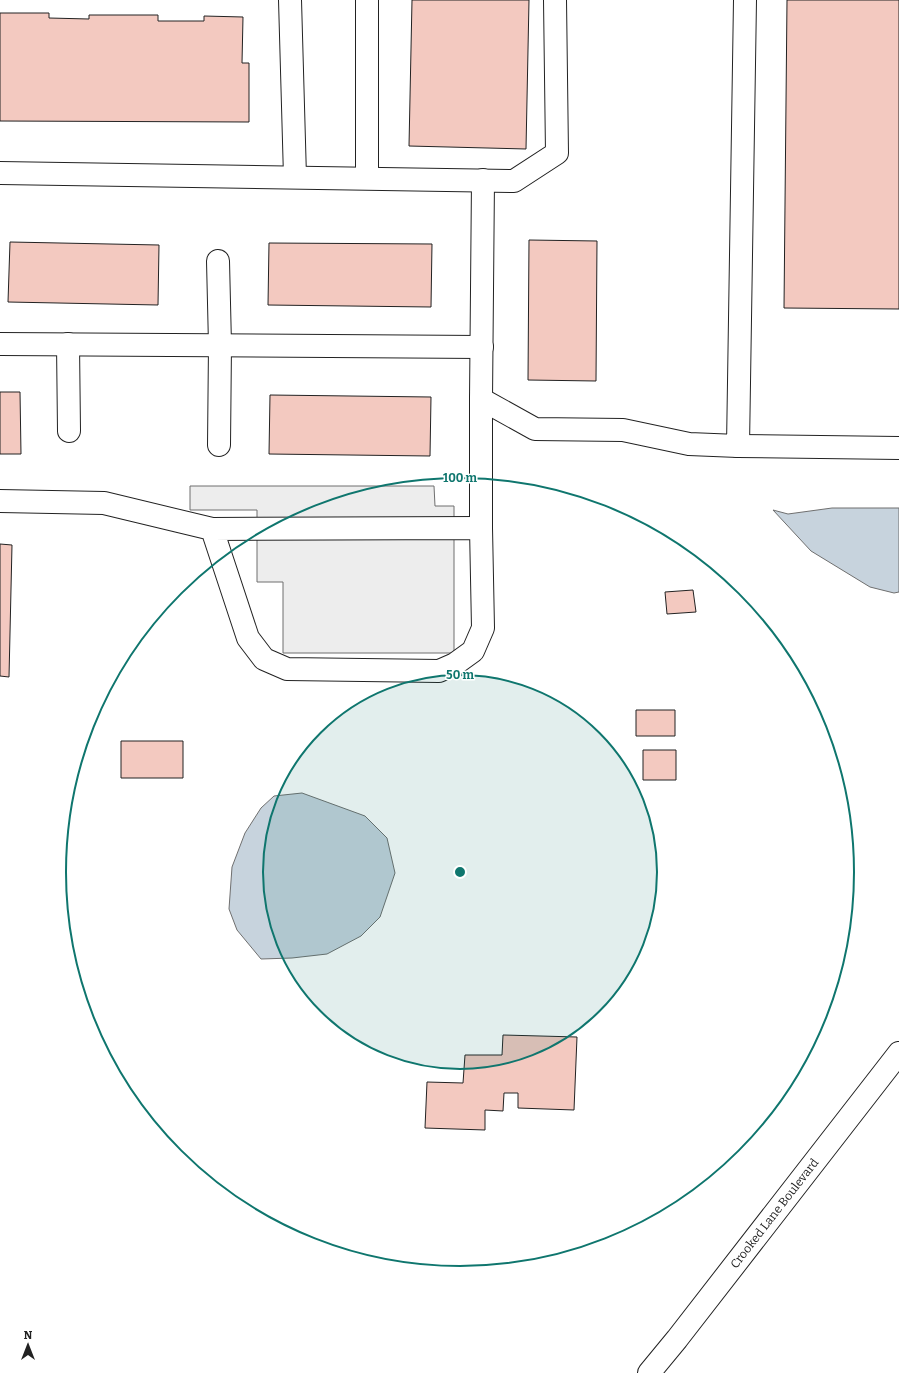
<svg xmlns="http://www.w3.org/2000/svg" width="899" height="1373" font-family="Bitter,serif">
<rect width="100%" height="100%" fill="#fff"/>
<path fill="#ededed" stroke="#6f6f6f" d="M 190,486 L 434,486 L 435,506 L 454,506 L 454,653 L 283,653 L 283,582 L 257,582 L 257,510 L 190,510 Z"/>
<path fill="#c7d3dd" stroke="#6f6f6f" d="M 832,508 L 899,508 L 899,592 L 894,593 L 870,587 L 811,551 L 773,510 L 788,514 Z
M 302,793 L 365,816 L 387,838 L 395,873 L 380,917 L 361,936 L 327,954 L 292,958 L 261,959 L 237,930 L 229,909 L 232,867 L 245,833 L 261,808 L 274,796 Z"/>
<path fill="#f3c9c0" stroke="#222" d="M 412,0 L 529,0 L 526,149 L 409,146 Z
M 787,0 L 899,0 L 899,309 L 784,308 Z
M 0,13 L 49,13 L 49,18 L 89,19 L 89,15 L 158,15 L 158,21 L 204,21 L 204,16 L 243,17 L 242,63 L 249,63 L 249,122 L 0,121 Z
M 529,240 L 597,241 L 596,381 L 528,380 Z
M 10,242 L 159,245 L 158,305 L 8,302 Z
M 269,243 L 432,244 L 431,307 L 268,305 Z
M 0,392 L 20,392 L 21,454 L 0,454 Z
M 270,395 L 431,397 L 430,456 L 269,454 Z
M 0,544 L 12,545 L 9,677 L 0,676 Z
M 693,590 L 696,612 L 667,614 L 665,592 Z
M 636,710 L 675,710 L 675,736 L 636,736 Z
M 121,741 L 183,741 L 183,778 L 121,778 Z
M 643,750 L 676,750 L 676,780 L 643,780 Z
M 503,1035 L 577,1037 L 574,1110 L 518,1108 L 518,1093 L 504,1093 L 503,1111 L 485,1110 L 485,1130 L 425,1128 L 427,1082 L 463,1083 L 465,1055 L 502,1055 Z"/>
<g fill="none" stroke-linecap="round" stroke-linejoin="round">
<g stroke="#222" stroke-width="24">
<g id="minor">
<path d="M 290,0 L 295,177"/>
<path d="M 0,173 L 514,181 L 557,153 L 555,0"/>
<path d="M 367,178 L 367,0"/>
<path d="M 483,180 L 481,399 L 535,429 L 623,430 L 689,444 L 738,446 L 745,0"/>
<path d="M 218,261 L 220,345 L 219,445"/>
<path d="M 0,344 L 482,347"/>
<path d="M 68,344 L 69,431"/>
<path d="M 738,446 L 899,448"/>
<path d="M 0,501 L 104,503 L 212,529 L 481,528 L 483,628 L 473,651 L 455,664 L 439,671 L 287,669 L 264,659 L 248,638 L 212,529"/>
<path d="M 481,528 L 481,399"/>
<path id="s1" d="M 649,1373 L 677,1339 L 899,1053"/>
</g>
</g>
<use href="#minor" stroke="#fff" stroke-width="22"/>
</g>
<circle cx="460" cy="872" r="197" fill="#0f766e" fill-opacity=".12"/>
<g fill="none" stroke="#0f766e" stroke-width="2">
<circle cx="460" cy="872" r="197"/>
<circle cx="460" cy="872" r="394"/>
</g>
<g text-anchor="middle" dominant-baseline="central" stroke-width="3" stroke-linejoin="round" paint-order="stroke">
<g font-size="12" fill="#222" stroke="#fff">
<text stroke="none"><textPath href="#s1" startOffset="203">Crooked Lane Boulevard</textPath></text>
</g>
</g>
<circle cx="460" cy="872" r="6" fill="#0f766e" stroke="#fff" stroke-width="2"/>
<g font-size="12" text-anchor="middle" font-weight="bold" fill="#0f766e" stroke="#fff" stroke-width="3" stroke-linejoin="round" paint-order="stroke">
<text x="460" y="482">100 m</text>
<text x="460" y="679">50 m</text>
</g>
<g transform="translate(28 1345)" stroke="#ffffff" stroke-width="3" paint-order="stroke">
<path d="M0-3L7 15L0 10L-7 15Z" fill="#222222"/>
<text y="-6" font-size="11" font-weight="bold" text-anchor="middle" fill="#222222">N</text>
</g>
</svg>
